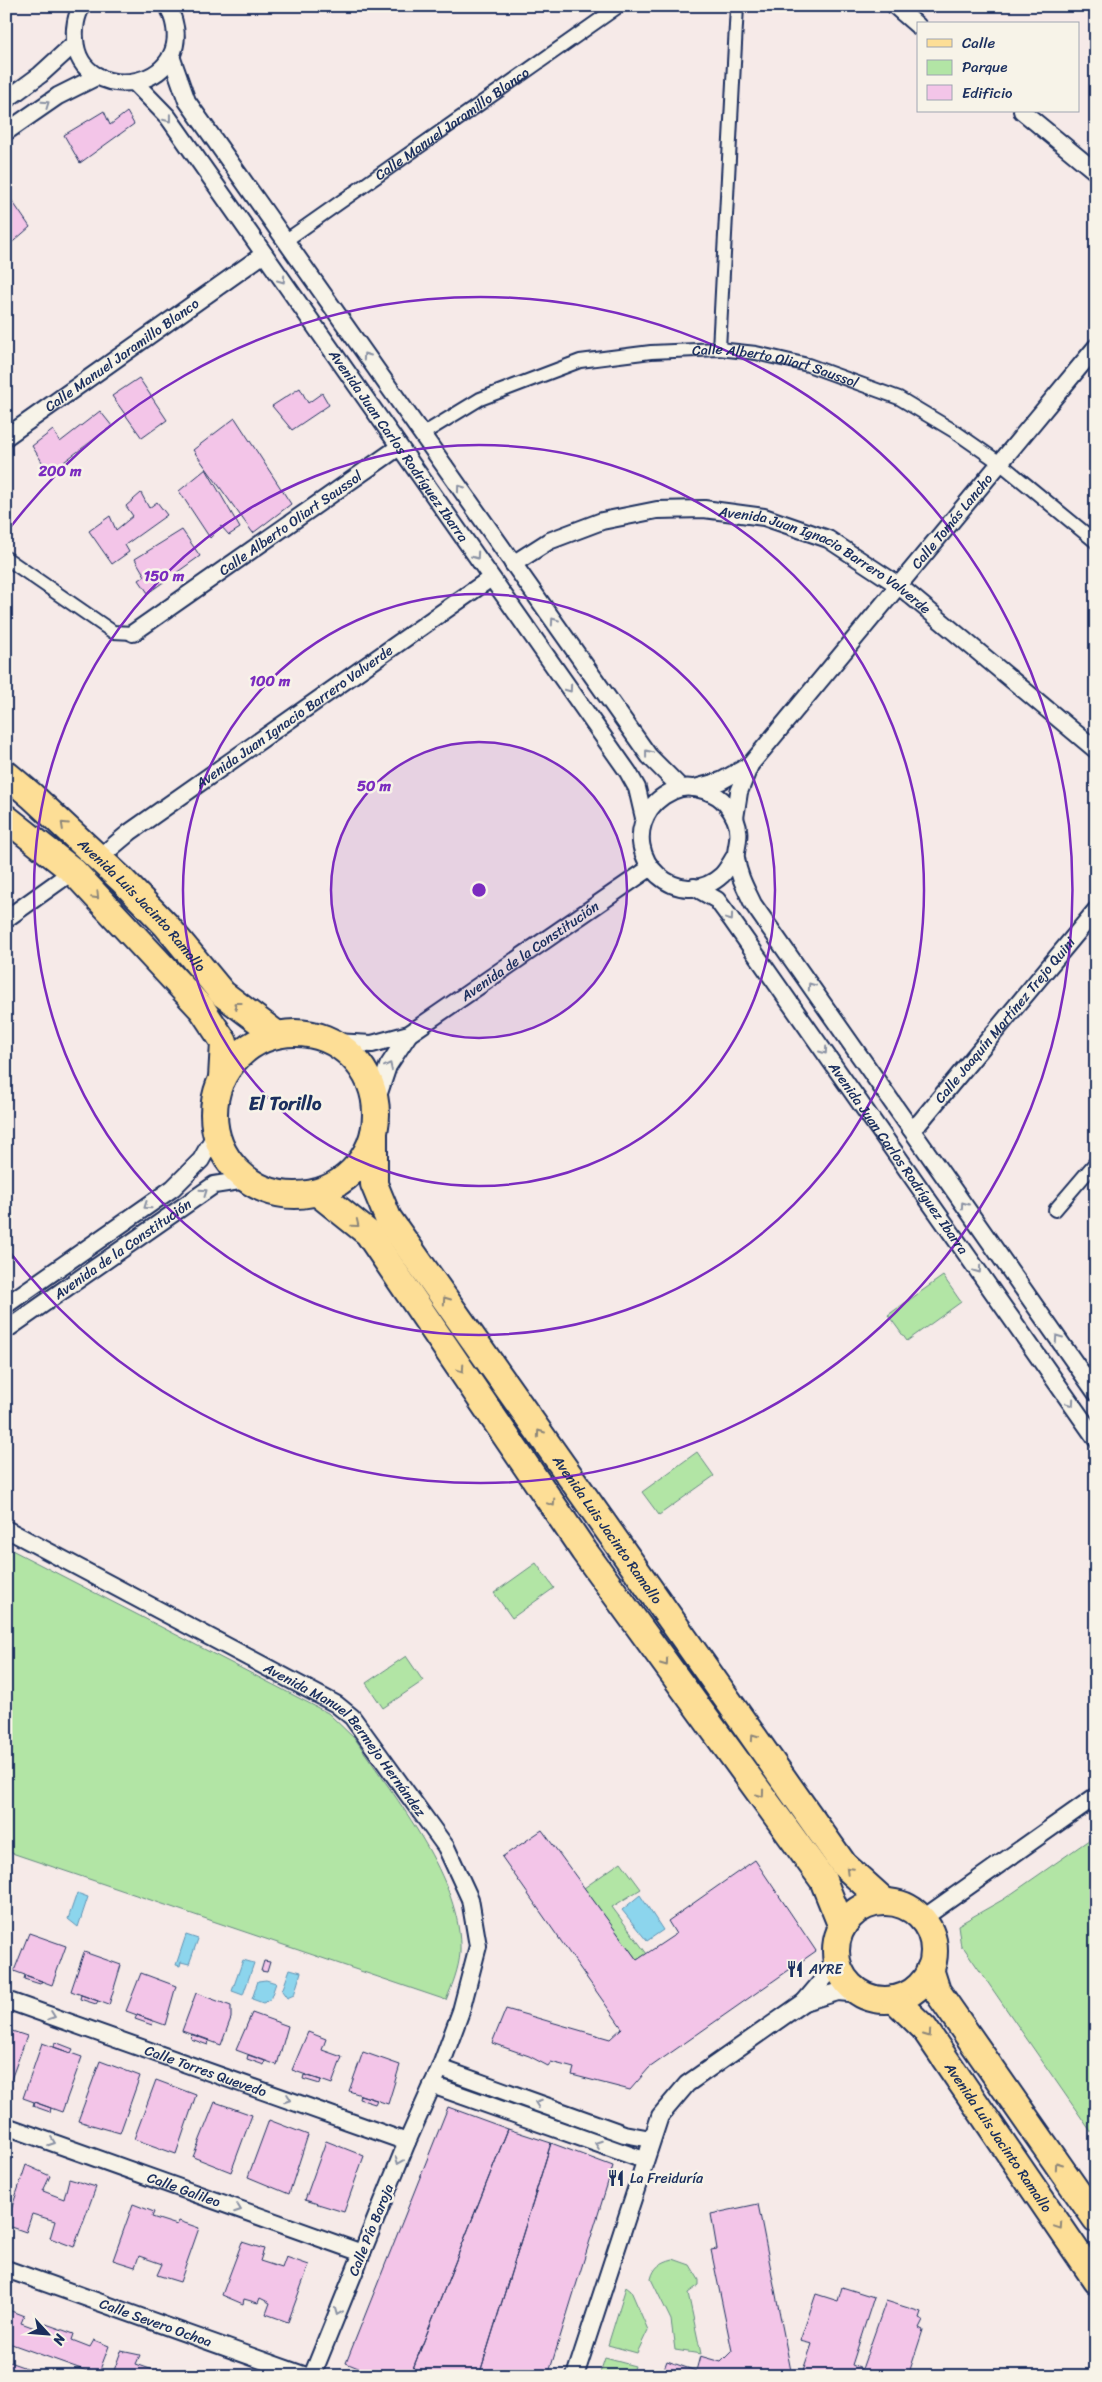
<svg xmlns="http://www.w3.org/2000/svg" width="1102" height="2382" font-family="Sriracha,sans-serif">
<rect width="100%" height="100%" fill="#f6eae8"/>
<filter id="ink" filterUnits="userSpaceOnUse"><feTurbulence type="fractalNoise" baseFrequency=".02" numOctaves="2"/><feDisplacementMap in="SourceGraphic" scale="10" xChannelSelector="R" yChannelSelector="G"/><feConvolveMatrix kernelMatrix="1 2 1 2 8 2 1 2 1" color-interpolation-filters="sRGB"/></filter>
<g filter="url(#ink)">
<path fill="#b2e5a5" stroke="#668a82" d="M 943,1276 L 961,1302 L 907,1341 L 888,1315 Z
M 697,1452 L 714,1476 L 659,1515 L 642,1492 Z
M 6,1547 L 328,1713 L 356,1740 C 395,1798 463,1880 460,1953 C 459,1968 452,1986 446,2000 L 6,1851 Z
M 536,1563 L 554,1588 L 512,1618 L 494,1593 Z
M 406,1656 L 423,1681 L 383,1708 L 366,1683 Z
M 1096,1835 L 1096,2139 L 964,1948 L 961,1947 L 958,1925 L 1004,1899 Z
M 621,1862 L 641,1889 L 612,1907 L 647,1954 L 637,1960 L 584,1888 Z
M 673,2259 L 690,2265 L 699,2280 L 699,2285 L 688,2293 L 701,2354 L 675,2350 L 671,2320 L 651,2279 C 654,2267 661,2262 673,2259 Z
M 626,2287 L 631,2291 L 648,2330 L 637,2353 L 608,2345 Z
M 605,2358 L 635,2366 L 632,2376 L 599,2376 Z"/>
<path fill="#8cd5ed" stroke="#5f93b4" d="M 77,1893 L 88,1897 L 78,1927 L 68,1919 Z
M 640,1895 L 663,1930 L 647,1941 L 622,1910 Z
M 186,1935 L 198,1939 L 189,1964 L 181,1962 L 180,1966 L 176,1965 Z
M 243,1960 L 254,1963 L 243,1995 L 232,1991 Z
M 290,1969 L 301,1972 L 294,1995 L 287,1998 L 282,1991 Z
M 266,1980 L 276,1983 L 270,2000 L 263,2003 L 252,1999 L 258,1981 Z"/>
<path fill="#f3c5e8" stroke="#1b2f5e" d="M 104,111 L 110,125 L 127,112 L 134,124 L 80,163 L 64,135 Z
M 6,192 L 30,227 L 7,247 L 6,246 Z
M 139,378 L 167,420 L 142,438 L 112,396 Z
M 300,388 L 308,403 L 322,393 L 329,405 L 292,430 L 272,406 Z
M 100,411 L 112,426 L 49,473 L 32,446 L 53,430 L 60,442 Z
M 235,418 L 291,504 L 253,533 L 193,450 Z
M 206,469 L 240,528 L 229,535 L 221,526 L 210,538 L 179,491 Z
M 141,493 L 149,508 L 157,502 L 167,515 L 125,545 L 129,552 L 112,564 L 89,531 L 110,516 L 116,530 L 133,516 L 126,506 Z
M 182,530 L 200,556 L 148,593 L 139,580 L 145,576 L 135,559 Z
M 542,1830 L 637,1960 L 676,1934 L 668,1921 L 755,1860 L 816,1951 L 649,2068 L 630,2090 L 572,2075 L 574,2068 L 551,2062 L 548,2066 L 529,2056 L 492,2043 L 506,2009 L 610,2039 L 622,2028 L 502,1857 Z
M 29,1933 L 66,1946 L 52,1985 L 14,1971 Z
M 84,1952 L 121,1965 L 109,2005 L 71,1991 Z
M 264,1961 L 270,1962 L 267,1972 L 261,1971 Z
M 141,1973 L 176,1986 L 165,2025 L 126,2011 Z
M 25,1975 L 42,1981 L 40,1984 L 24,1979 Z
M 196,1993 L 231,2006 L 231,2018 L 221,2045 L 182,2031 Z
M 81,1995 L 98,2001 L 96,2004 L 80,1999 Z
M 252,2013 L 288,2026 L 277,2065 L 236,2050 Z
M 137,2015 L 153,2021 L 152,2025 L 135,2019 Z
M 6,2029 L 27,2036 L 6,2093 Z
M 308,2032 L 326,2039 L 322,2050 L 342,2057 L 332,2084 L 292,2070 Z
M 192,2034 L 209,2040 L 208,2045 L 191,2039 Z
M 55,2042 L 73,2049 L 71,2053 L 54,2047 Z
M 42,2043 L 82,2057 L 62,2112 L 23,2098 Z
M 363,2052 L 400,2065 L 388,2104 L 349,2091 Z
M 248,2055 L 265,2061 L 264,2065 L 247,2059 Z
M 100,2061 L 140,2076 L 120,2133 L 78,2121 Z
M 304,2075 L 321,2080 L 320,2084 L 303,2079 Z
M 156,2080 L 196,2095 L 176,2154 L 134,2139 Z
M 360,2095 L 377,2100 L 375,2104 L 359,2099 Z
M 34,2102 L 51,2108 L 50,2112 L 33,2106 Z
M 215,2102 L 252,2115 L 231,2172 L 193,2157 Z
M 448,2107 L 508,2129 L 410,2376 L 378,2376 L 346,2363 Z
M 269,2120 L 308,2135 L 289,2194 L 248,2177 Z
M 508,2129 L 551,2143 L 479,2376 L 410,2376 Z
M 326,2141 L 364,2156 L 344,2212 L 305,2200 Z
M 551,2143 L 613,2166 L 548,2376 L 479,2376 Z
M 26,2165 L 50,2176 L 43,2191 L 64,2199 L 69,2179 L 96,2187 L 74,2247 L 50,2238 L 55,2221 L 32,2214 L 26,2232 L 6,2225 Z
M 133,2204 L 154,2212 L 152,2217 L 177,2225 L 179,2221 L 199,2228 L 180,2282 L 157,2275 L 162,2264 L 139,2256 L 135,2267 L 113,2260 Z
M 758,2204 L 792,2376 L 667,2376 L 662,2374 L 667,2361 L 696,2371 L 700,2356 L 721,2362 L 732,2351 L 711,2250 L 717,2249 L 711,2214 Z
M 242,2242 L 264,2249 L 260,2261 L 282,2268 L 286,2257 L 309,2265 L 288,2322 L 266,2314 L 270,2303 L 260,2298 L 258,2303 L 244,2299 L 243,2304 L 222,2295 Z
M 842,2287 L 874,2297 L 852,2365 L 862,2369 L 886,2301 L 921,2312 L 919,2318 L 923,2320 L 919,2328 L 923,2330 L 908,2376 L 801,2376 L 812,2344 L 800,2341 L 816,2294 L 838,2301 Z
M 6,2309 L 24,2316 L 21,2323 L 43,2331 L 46,2324 L 74,2334 L 72,2340 L 90,2347 L 94,2340 L 109,2346 L 98,2375 L 6,2342 Z
M 121,2351 L 140,2355 L 136,2364 L 170,2376 L 112,2376 Z
M 6,2361 L 49,2376 L 6,2376 Z"/>
<g fill="none" stroke-linecap="round" stroke-linejoin="round">
<g stroke="#1b2f5e" stroke-width="16">
<g id="pedestrian">
<path id="s1" d="M 285,241 L 619,6"/>
<path d="M 719,349 L 737,6"/>
<path id="s2" d="M 421,435 L 480,399 L 580,361 L 651,352 L 719,349 L 756,353 L 808,365 L 899,398 L 954,431 L 1000,463 L 1096,542"/>
<path d="M 6,558 L 113,632 L 133,633"/>
<path d="M 1055,1210 L 1096,1162"/>
</g>
</g>
<g stroke="#1b2f5e" stroke-width="20">
<g id="minor">
<path d="M 82,6 C 76,15 74,29 75,39 C 79,111 208,89 168,6"/>
<path d="M 895,6 L 918,26"/>
<path d="M 171,56 L 187,101 L 649,756 L 681,788"/>
<path id="s3" d="M 135,83 L 168,117 L 628,772 L 637,788 L 644,818"/>
<path d="M 6,100 L 40,75 L 75,43"/>
<path d="M 1022,111 L 1096,172"/>
<path d="M 6,132 L 58,96 L 98,76"/>
<path id="s4" d="M 6,437 L 264,254"/>
<path id="s5" d="M 513,564 L 549,541 L 602,521 L 657,510 L 704,509 L 764,517 L 828,539 L 898,585 L 1096,750"/>
<path id="s6" d="M 133,633 L 399,447"/>
<path d="M 695,788 L 721,781 L 750,765"/>
<path id="s7" d="M 735,818 L 739,792 L 750,765 L 1096,347"/>
<path d="M 735,856 C 731,862 727,870 722,875 C 680,914 617,858 650,809 C 657,799 669,791 681,788 C 697,786 716,792 726,804 C 734,814 740,827 738,839 C 738,845 735,852 736,858 C 738,875 746,889 753,904 L 1096,1393"/>
<path id="s8" d="M 99,858 L 130,832 L 491,578"/>
<path id="s9" d="M 694,887 L 717,900 L 731,919 L 1096,1439"/>
<path d="M 6,919 L 73,871"/>
<path id="s10" d="M 335,1042 L 372,1044 L 409,1034 L 650,868"/>
<path d="M 376,1102 L 388,1066 L 409,1034"/>
<path id="s11" d="M 911,1129 L 920,1122 L 1096,910"/>
<path d="M 6,1305 L 173,1188 L 201,1160 L 216,1133"/>
<path id="s12" d="M 6,1330 L 214,1185 L 246,1180"/>
<path id="s13" d="M 6,1529 L 336,1704 L 352,1717 L 446,1847 L 470,1899 L 478,1946 L 461,2011 L 440,2068 L 407,2142 L 312,2376"/>
<path d="M 922,1919 L 1096,1796"/>
<path id="s14" d="M 6,2000 L 407,2142"/>
<path d="M 804,2002 L 838,1992 L 860,1994"/>
<path d="M 440,2068 L 624,2134 L 651,2139"/>
<path d="M 432,2085 L 644,2160"/>
<path id="s15" d="M 6,2126 L 362,2253"/>
<path id="s16" d="M 6,2269 L 306,2376"/>
<path d="M 575,2376 L 660,2116 L 687,2084 L 804,2002 L 826,1976 L 836,1954"/>
</g>
</g>
<g stroke="#1b2f5e" stroke-width="30">
<g id="primary">
<path id="s17" d="M 6,774 L 32,796 L 122,880 L 166,925 L 223,994 L 276,1034"/>
<path d="M 6,818 L 73,871 L 202,1009 L 224,1042 L 222,1078"/>
<circle cx="295" cy="1114" r="81"/>
<path id="s18" d="M 374,1134 L 374,1184 L 388,1218 L 844,1865 L 885,1902"/>
<path d="M 318,1193 L 368,1233 L 584,1551 L 823,1880 L 842,1927"/>
<circle cx="885" cy="1951" r="49"/>
<path d="M 930,1969 L 937,1991 L 1096,2219"/>
<path id="s19" d="M 894,1999 L 924,2028 L 1096,2280"/>
</g>
</g>
<use href="#pedestrian" stroke="#f7f3e8" stroke-width="12"/>
<use href="#minor" stroke="#f7f3e8" stroke-width="16"/>
<use href="#primary" stroke="#fdde96" stroke-width="26"/>
</g>
<defs><path id="oneway-chevron" d="M-2-3.5L2.5 0L-2 3.5" fill="none" stroke-width="1.6" stroke-linecap="round" stroke-linejoin="round" transform="scale(1.25)"/></defs>
<g stroke="#8991a3">
<use href="#oneway-chevron" transform="translate(46 104) rotate(-35)"/>
<use href="#oneway-chevron" transform="translate(168 119) rotate(52)"/>
<use href="#oneway-chevron" transform="translate(282 280) rotate(55)"/>
<use href="#oneway-chevron" transform="translate(366 356) rotate(-125)"/>
<use href="#oneway-chevron" transform="translate(460 488) rotate(-126)"/>
<use href="#oneway-chevron" transform="translate(476 556) rotate(55)"/>
<use href="#oneway-chevron" transform="translate(554 621) rotate(-125)"/>
<use href="#oneway-chevron" transform="translate(569 689) rotate(55)"/>
<use href="#oneway-chevron" transform="translate(648 753) rotate(-128)"/>
<use href="#oneway-chevron" transform="translate(730 918) rotate(54)"/>
<use href="#oneway-chevron" transform="translate(811 986) rotate(-125)"/>
<use href="#oneway-chevron" transform="translate(824 1051) rotate(55)"/>
<use href="#oneway-chevron" transform="translate(389 1066) rotate(-64)"/>
<use href="#oneway-chevron" transform="translate(204 1192) rotate(-35)"/>
<use href="#oneway-chevron" transform="translate(964 1205) rotate(-125)"/>
<use href="#oneway-chevron" transform="translate(147 1206) rotate(145)"/>
<use href="#oneway-chevron" transform="translate(978 1270) rotate(55)"/>
<use href="#oneway-chevron" transform="translate(1058 1338) rotate(-125)"/>
<use href="#oneway-chevron" transform="translate(1071 1403) rotate(55)"/>
<use href="#oneway-chevron" transform="translate(52 2016) rotate(20)"/>
<use href="#oneway-chevron" transform="translate(288 2099) rotate(20)"/>
<use href="#oneway-chevron" transform="translate(538 2103) rotate(-160)"/>
<use href="#oneway-chevron" transform="translate(52 2142) rotate(20)"/>
<use href="#oneway-chevron" transform="translate(598 2144) rotate(-160)"/>
<use href="#oneway-chevron" transform="translate(399 2161) rotate(112)"/>
<use href="#oneway-chevron" transform="translate(238 2209) rotate(20)"/>
<use href="#oneway-chevron" transform="translate(338 2312) rotate(112)"/>
</g>
<g stroke="#8c867a">
<use href="#oneway-chevron" transform="translate(64 825) rotate(-137)"/>
<use href="#oneway-chevron" transform="translate(96 896) rotate(46)"/>
<use href="#oneway-chevron" transform="translate(237 1005) rotate(-143)"/>
<use href="#oneway-chevron" transform="translate(356 1224) rotate(39)"/>
<use href="#oneway-chevron" transform="translate(446 1300) rotate(-125)"/>
<use href="#oneway-chevron" transform="translate(461 1369) rotate(56)"/>
<use href="#oneway-chevron" transform="translate(540 1433) rotate(-125)"/>
<use href="#oneway-chevron" transform="translate(552 1503) rotate(56)"/>
<use href="#oneway-chevron" transform="translate(665 1663) rotate(54)"/>
<use href="#oneway-chevron" transform="translate(754 1737) rotate(-125)"/>
<use href="#oneway-chevron" transform="translate(761 1794) rotate(54)"/>
<use href="#oneway-chevron" transform="translate(849 1870) rotate(-135)"/>
<use href="#oneway-chevron" transform="translate(928 2034) rotate(55)"/>
<use href="#oneway-chevron" transform="translate(1058 2165) rotate(-125)"/>
<use href="#oneway-chevron" transform="translate(1059 2226) rotate(56)"/>
</g>
</g>
<circle cx="479" cy="890" r="148" fill="#7b2cbf" fill-opacity=".12"/>
<g fill="none" stroke="#7b2cbf" stroke-width="2.5">
<circle cx="479" cy="890" r="148"/>
<circle cx="479" cy="890" r="296"/>
<circle cx="479" cy="890" r="445"/>
<path d="M9 529A593 593 0 1 1 9 1251"/>
</g>
<defs>
<g id="restaurant-bare" transform="scale(1.35)"><path d="M-5-6h1v4h1v-4h1v4h1v-4h1v5L-1.5 .5V6h-2V.5L-5-1ZM5-6V6H3V1.5H1.5Q1.5-4 5-6Z" fill="#1b2f5e" stroke="#f7f3e8" stroke-width="2.5" paint-order="stroke"/></g>
</defs>
<g fill-rule="evenodd">
<use href="#restaurant-bare" x="795" y="1969"/>
<use href="#restaurant-bare" x="616" y="2178"/>
</g>
<g text-anchor="middle" dominant-baseline="central" stroke-width="5" stroke-linejoin="round" paint-order="stroke">
<g font-size="14" fill="#1b2f5e" stroke="#f7f3e8">
<text stroke="none"><textPath href="#s1" startOffset="204">Calle Manuel Jaramillo Blanco</textPath></text>
<text stroke="none"><textPath href="#s4" startOffset="142">Calle Manuel Jaramillo Blanco</textPath></text>
<text stroke="none"><textPath href="#s2" startOffset="374">Calle Alberto Oliart Saussol</textPath></text>
<text stroke="none"><textPath href="#s3" startOffset="449">Avenida Juan Carlos Rodríguez Ibarra</textPath></text>
<text stroke="none"><textPath href="#s7" startOffset="372">Calle Tomás Lancho</textPath></text>
<text stroke="none"><textPath href="#s6" startOffset="192">Calle Alberto Oliart Saussol</textPath></text>
<text stroke="none"><textPath href="#s5" startOffset="336">Avenida Juan Ignacio Barrero Valverde</textPath></text>
<text stroke="none"><textPath href="#s8" startOffset="241">Avenida Juan Ignacio Barrero Valverde</textPath></text>
<text stroke="none"><textPath href="#s17" startOffset="189">Avenida Luis Jacinto Ramallo</textPath></text>
<text stroke="none"><textPath href="#s10" startOffset="222">Avenida de la Constitución</textPath></text>
<text stroke="none"><textPath href="#s11" startOffset="144">Calle Joaquín Martínez Trejo Quini</textPath></text>
<text stroke="none"><textPath href="#s9" startOffset="342">Avenida Juan Carlos Rodríguez Ibarra</textPath></text>
<text stroke="none"><textPath href="#s12" startOffset="142">Avenida de la Constitución</textPath></text>
<text stroke="none"><textPath href="#s18" startOffset="468">Avenida Luis Jacinto Ramallo</textPath></text>
<text stroke="none"><textPath href="#s13" startOffset="404">Avenida Manuel Bermejo Hernández</textPath></text>
<text stroke="none"><textPath href="#s14" startOffset="212">Calle Torres Quevedo</textPath></text>
<text stroke="none"><textPath href="#s19" startOffset="174">Avenida Luis Jacinto Ramallo</textPath></text>
<text stroke="none"><textPath href="#s15" startOffset="189">Calle Galileo</textPath></text>
<text transform="translate(371 2230) rotate(-68)">Calle Pío Baroja</text>
<text stroke="none"><textPath href="#s16" startOffset="159">Calle Severo Ochoa</textPath></text>
</g>
<g font-size="14" fill="#1b2f5e" stroke="#f7f3e8" text-anchor="start">
<text x="809" y="1969">AYRE</text>
<text x="630" y="2178">La Freiduría</text>
</g>
<g font-size="19" font-weight="bold" fill="#1b2f5e" stroke="#f7f3e8">
<text x="285" y="1103">El Torillo</text>
</g>
</g>
<circle cx="479" cy="890" r="8" fill="#7b2cbf" stroke="#f7f3e8" stroke-width="2.5"/>
<g font-size="15" text-anchor="middle" font-weight="bold" fill="#7b2cbf" stroke="#f7f3e8" stroke-width="5" stroke-linejoin="round" paint-order="stroke">
<text x="60" y="476">200 m</text>
<text x="164" y="581">150 m</text>
<text x="270" y="686">100 m</text>
<text x="374" y="791">50 m</text>
</g>
<rect width="1102" height="2382" fill="none" stroke="#f7f3e8" stroke-width="25"/>
<rect x="12" y="12" width="1077" height="2357" fill="none" stroke="#1b2f5e" stroke-width="2" filter="url(#ink)"/>
<rect x="917" y="22" width="162" height="90" fill="#f7f3e8" stroke="#9fa5b1"/>
<rect x="927" y="39" width="25" height="8" fill="#fdde96" stroke="#9fa5b1"/>
<text x="962" y="48" font-size="15" fill="#1b2f5e">Calle</text>
<rect x="927" y="60" width="25" height="15" fill="#b2e5a5" stroke="#9fa5b1"/>
<text x="962" y="72" font-size="15" fill="#1b2f5e">Parque</text>
<rect x="927" y="85" width="25" height="15" fill="#f3c5e8" stroke="#9fa5b1"/>
<text x="962" y="98" font-size="15" fill="#1b2f5e">Edificio</text>
<g transform="translate(48 2334) rotate(116)" stroke="#f7f3e8" stroke-width="4" paint-order="stroke">
<path d="M0-4L9 19L0 12L-9 19Z" fill="#1b2f5e"/>
<text y="-8" font-size="14" font-weight="bold" text-anchor="middle" fill="#1b2f5e">N</text>
</g>
</svg>
